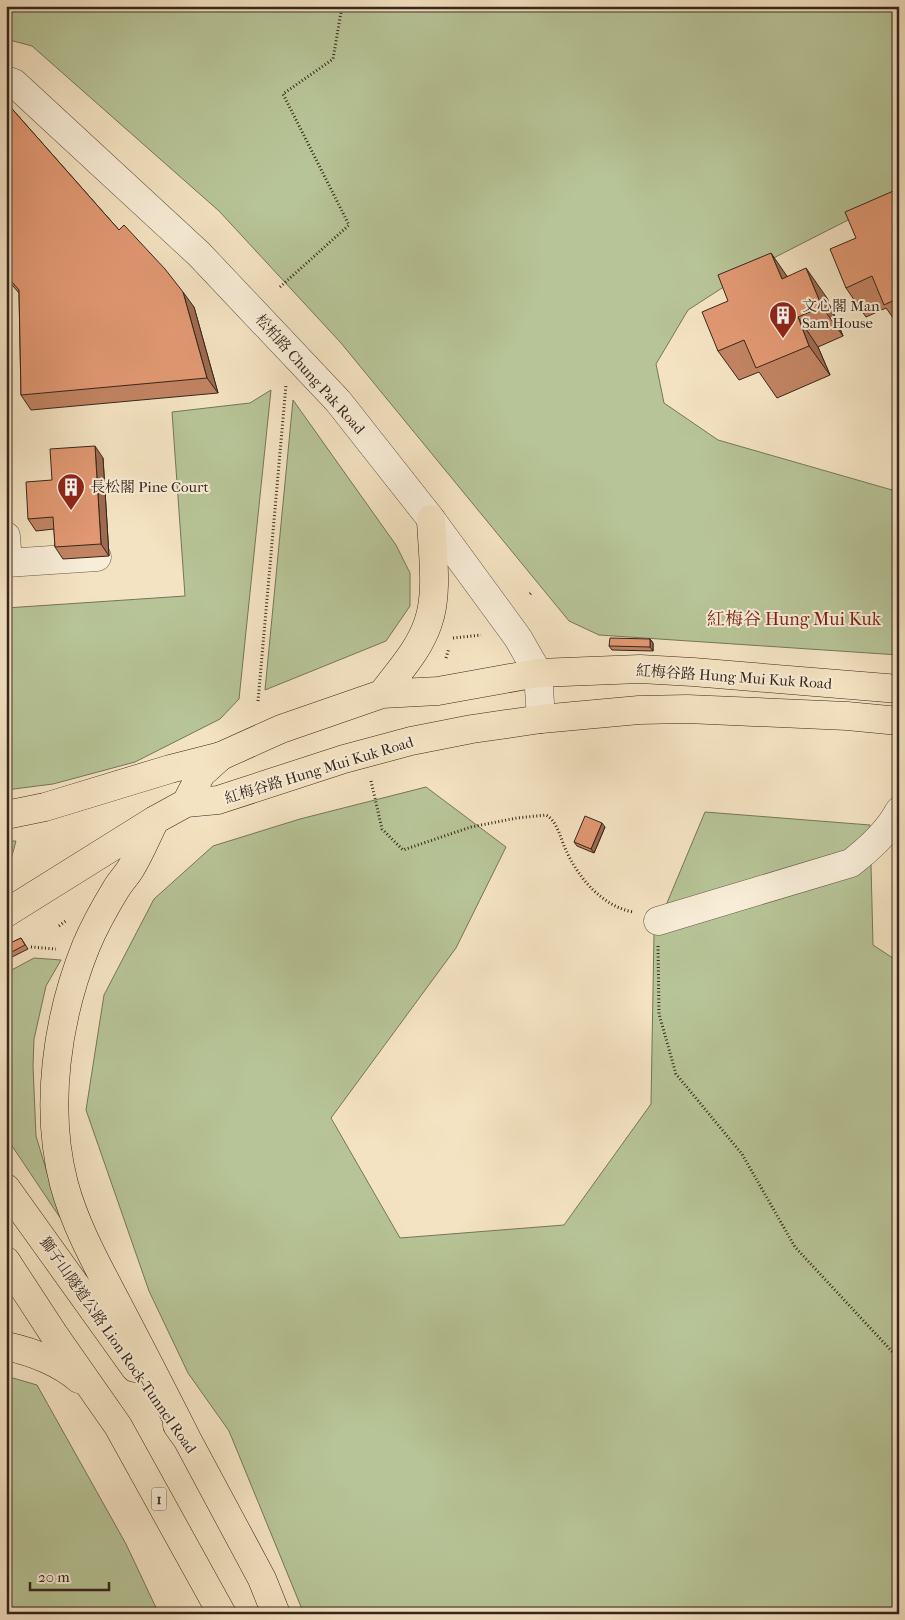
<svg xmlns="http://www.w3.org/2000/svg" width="905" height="1620" font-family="'IM FELL French Canon','Noto Serif TC',serif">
<rect width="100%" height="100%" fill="#f4e3c2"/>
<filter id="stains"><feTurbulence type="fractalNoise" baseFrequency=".004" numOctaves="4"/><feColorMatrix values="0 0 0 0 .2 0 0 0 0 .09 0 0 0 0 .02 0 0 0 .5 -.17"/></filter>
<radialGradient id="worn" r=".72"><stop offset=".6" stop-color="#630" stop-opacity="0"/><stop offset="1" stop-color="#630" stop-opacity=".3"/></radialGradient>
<path fill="#b7c497" stroke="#76755a" d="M 6,6 L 899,6 L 899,194 L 750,270 L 688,310 L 656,364 L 664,403 L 718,440 L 899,492 L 899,655 L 599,635 L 569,621 L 341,343 L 219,211 L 32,46 L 6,39 Z
M 271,390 L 239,699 L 220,719 L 135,762 L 53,784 L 6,790 L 6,608 L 185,596 L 172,412 L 250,403 Z
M 293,400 L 396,545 L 410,573 L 410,606 L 386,641 L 265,690 Z
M 426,787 L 506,847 L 456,948 L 331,1118 L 400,1238 L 564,1225 L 651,1104 L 654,934 L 705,812 L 870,825 L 873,945 L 899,962 L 899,1614 L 304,1614 L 229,1431 L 188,1373 L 149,1291 L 86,1110 L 104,995 L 154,899 L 213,846 L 300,819 Z
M 6,841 L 16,841 L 6,878 Z
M 34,958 L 61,960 L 46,986 L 34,1039 L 33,1066 L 36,1136 L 61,1219 L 6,1137 L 6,973 Z
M 6,1376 L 37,1385 L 126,1544 L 159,1614 L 6,1614 Z"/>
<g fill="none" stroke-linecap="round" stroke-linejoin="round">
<g stroke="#665546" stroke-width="29">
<path id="minor" d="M 6,80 L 14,83 L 199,254 L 338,401 L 431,519 L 518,638 L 538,673 L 541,719
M 6,536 L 8,563
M 6,563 L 97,557
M 658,921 L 851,863 C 869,849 888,832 899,811"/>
</g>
<g stroke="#36261c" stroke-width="29">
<path id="major" d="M 382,694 C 399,671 419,650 428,623 C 439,592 432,551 431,519
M 186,803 L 201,774 L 221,756 L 281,729 L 382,694 L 438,691 L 538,673 L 640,669 L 693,672 L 899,689
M 6,913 L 155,820 L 186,803 L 218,800 L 344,759 L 411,741 L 472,729 L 541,719 L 639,710 L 687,709 L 847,716 L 899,721"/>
</g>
<g stroke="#36261c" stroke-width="29">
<path id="highway" d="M 6,815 L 45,807 L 170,769 L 221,756
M 155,820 C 147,836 140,853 131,868 C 127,875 120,882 116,889 C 105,907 94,927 86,946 C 57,1018 44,1107 64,1184 C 75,1225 96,1263 116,1301 C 140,1347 164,1393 187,1439
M 6,1188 L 135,1368
M 6,1261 L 53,1333 L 118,1426 L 222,1614
M 6,1346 C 33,1352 58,1361 79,1379
M 177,1425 L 187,1439 L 262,1579 L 276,1614"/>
</g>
<path stroke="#36261c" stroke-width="3" stroke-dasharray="1 2.5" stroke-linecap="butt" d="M 280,287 L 349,225 L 283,94 L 333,59 L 342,6
M 530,594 L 531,593
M 453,638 L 481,635
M 446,658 L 449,648
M 258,701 L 286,385
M 371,781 L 382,829 L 403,850 L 471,827 L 517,818 L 546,815 C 557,821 560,837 565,848 C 577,876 601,906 633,912
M 59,926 L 67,920
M 658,946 L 659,1014 L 676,1074 L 742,1154 L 795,1247 L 899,1359
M 31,947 L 56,949"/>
<use href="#minor" stroke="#f8edd7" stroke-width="28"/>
<use href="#major" stroke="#f4e3c2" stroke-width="28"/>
<use href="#highway" stroke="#f4e3c2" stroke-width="28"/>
</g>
<path fill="#c28463" stroke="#36261c" d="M 6,102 L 119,230 L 194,307 L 218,393 L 31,410 L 21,395 L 19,293 L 6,278 Z
M 899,190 L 899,326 L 886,308 L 866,317 L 846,288 L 856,238 Z
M 787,276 L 827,298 L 843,336 L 818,347 L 830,375 L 777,398 L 759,372 L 739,380 L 718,351 L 728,301 Z
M 103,458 L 109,556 L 63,559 L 55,547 L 54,529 L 36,531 L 28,519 L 52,480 Z
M 650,639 L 653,643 L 653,651 L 612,650 L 609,646 Z
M 605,827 L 594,853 L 577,846 L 574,842 Z
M 21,938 L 28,949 L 6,960 L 6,945 Z"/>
<path fill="#9e6b50" stroke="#36261c" d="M 771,253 L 791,282 L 782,279 Z
M 806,268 L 827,298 L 843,336 L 822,307 Z
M 183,292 L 194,307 L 218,393 L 207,378 Z
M 798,317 L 818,347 L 830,375 L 809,346 Z
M 95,446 L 103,458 L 109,556 L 101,544 Z
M 650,639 L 653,643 L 653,651 L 650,647 Z
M 602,823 L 605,827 L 594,853 L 591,849 Z"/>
<path fill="#e29973" stroke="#36261c" d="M 6,102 L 119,230 L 124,225 L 165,269 L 183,292 L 207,378 L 21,395 L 19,290 L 6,275 Z
M 898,189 L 899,191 L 899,298 L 884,305 L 872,276 L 846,288 L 830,249 L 856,238 L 845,212 Z
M 771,253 L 782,279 L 806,268 L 822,307 L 798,317 L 809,346 L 756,368 L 744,340 L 718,351 L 702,312 L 728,301 L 718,275 Z
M 95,446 L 101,544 L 55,547 L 53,517 L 28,519 L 26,482 L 52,480 L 50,449 Z
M 610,638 L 650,639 L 650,647 L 609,646 Z
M 585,816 L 602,823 L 591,849 L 574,842 Z
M 21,938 L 25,945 L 6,955 L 6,945 Z"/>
<defs>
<g id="building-pin" transform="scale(1.4375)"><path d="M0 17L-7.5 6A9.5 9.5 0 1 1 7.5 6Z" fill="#8f2418" stroke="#f8edd7"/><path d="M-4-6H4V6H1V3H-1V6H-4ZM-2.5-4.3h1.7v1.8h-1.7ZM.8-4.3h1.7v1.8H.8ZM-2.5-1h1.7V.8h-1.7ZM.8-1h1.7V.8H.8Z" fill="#fff"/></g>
</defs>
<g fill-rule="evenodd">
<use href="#building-pin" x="783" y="315"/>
<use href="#building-pin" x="71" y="487"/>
</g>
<g text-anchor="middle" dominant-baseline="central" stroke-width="4" stroke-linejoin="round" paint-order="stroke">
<rect fill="#f8edd7" stroke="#706254" stroke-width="1" x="151.5" y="1487.5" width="15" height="23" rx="4"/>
<g font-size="14" font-weight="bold" fill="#36261c">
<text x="159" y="1499">1</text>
</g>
<g font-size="15" fill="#36261c" stroke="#f8edd7" text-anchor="start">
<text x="802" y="306">文心閣 Man<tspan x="802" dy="17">Sam House</tspan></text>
<text x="90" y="487">長松閣 Pine Court</text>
</g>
<g font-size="15" fill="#36261c" stroke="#f8edd7">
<text transform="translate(310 374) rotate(48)">松柏路 Chung Pak Road</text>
<text transform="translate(734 677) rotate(4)">紅梅谷路 Hung Mui Kuk Road</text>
<text transform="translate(319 770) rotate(-17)">紅梅谷路 Hung Mui Kuk Road</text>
<text transform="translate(118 1345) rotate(55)">獅子山隧道公路 Lion Rock Tunnel Road</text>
</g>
<g font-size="18" fill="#7a1f14" stroke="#f8edd7">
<text x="794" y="619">紅梅谷 Hung Mui Kuk</text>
</g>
</g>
<rect width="905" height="1620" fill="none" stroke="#f4e3c2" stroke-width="25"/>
<rect x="8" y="8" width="890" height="1605" fill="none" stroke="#36261c" stroke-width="2.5"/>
<rect x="12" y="12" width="880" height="1595" fill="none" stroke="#36261c"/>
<path d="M30 1582v8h79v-8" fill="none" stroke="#36261c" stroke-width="2.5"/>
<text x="38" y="1582" font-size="15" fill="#36261c" stroke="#f8edd7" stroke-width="4" paint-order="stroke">20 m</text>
<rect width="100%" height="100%" filter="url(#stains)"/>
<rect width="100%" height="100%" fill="url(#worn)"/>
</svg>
